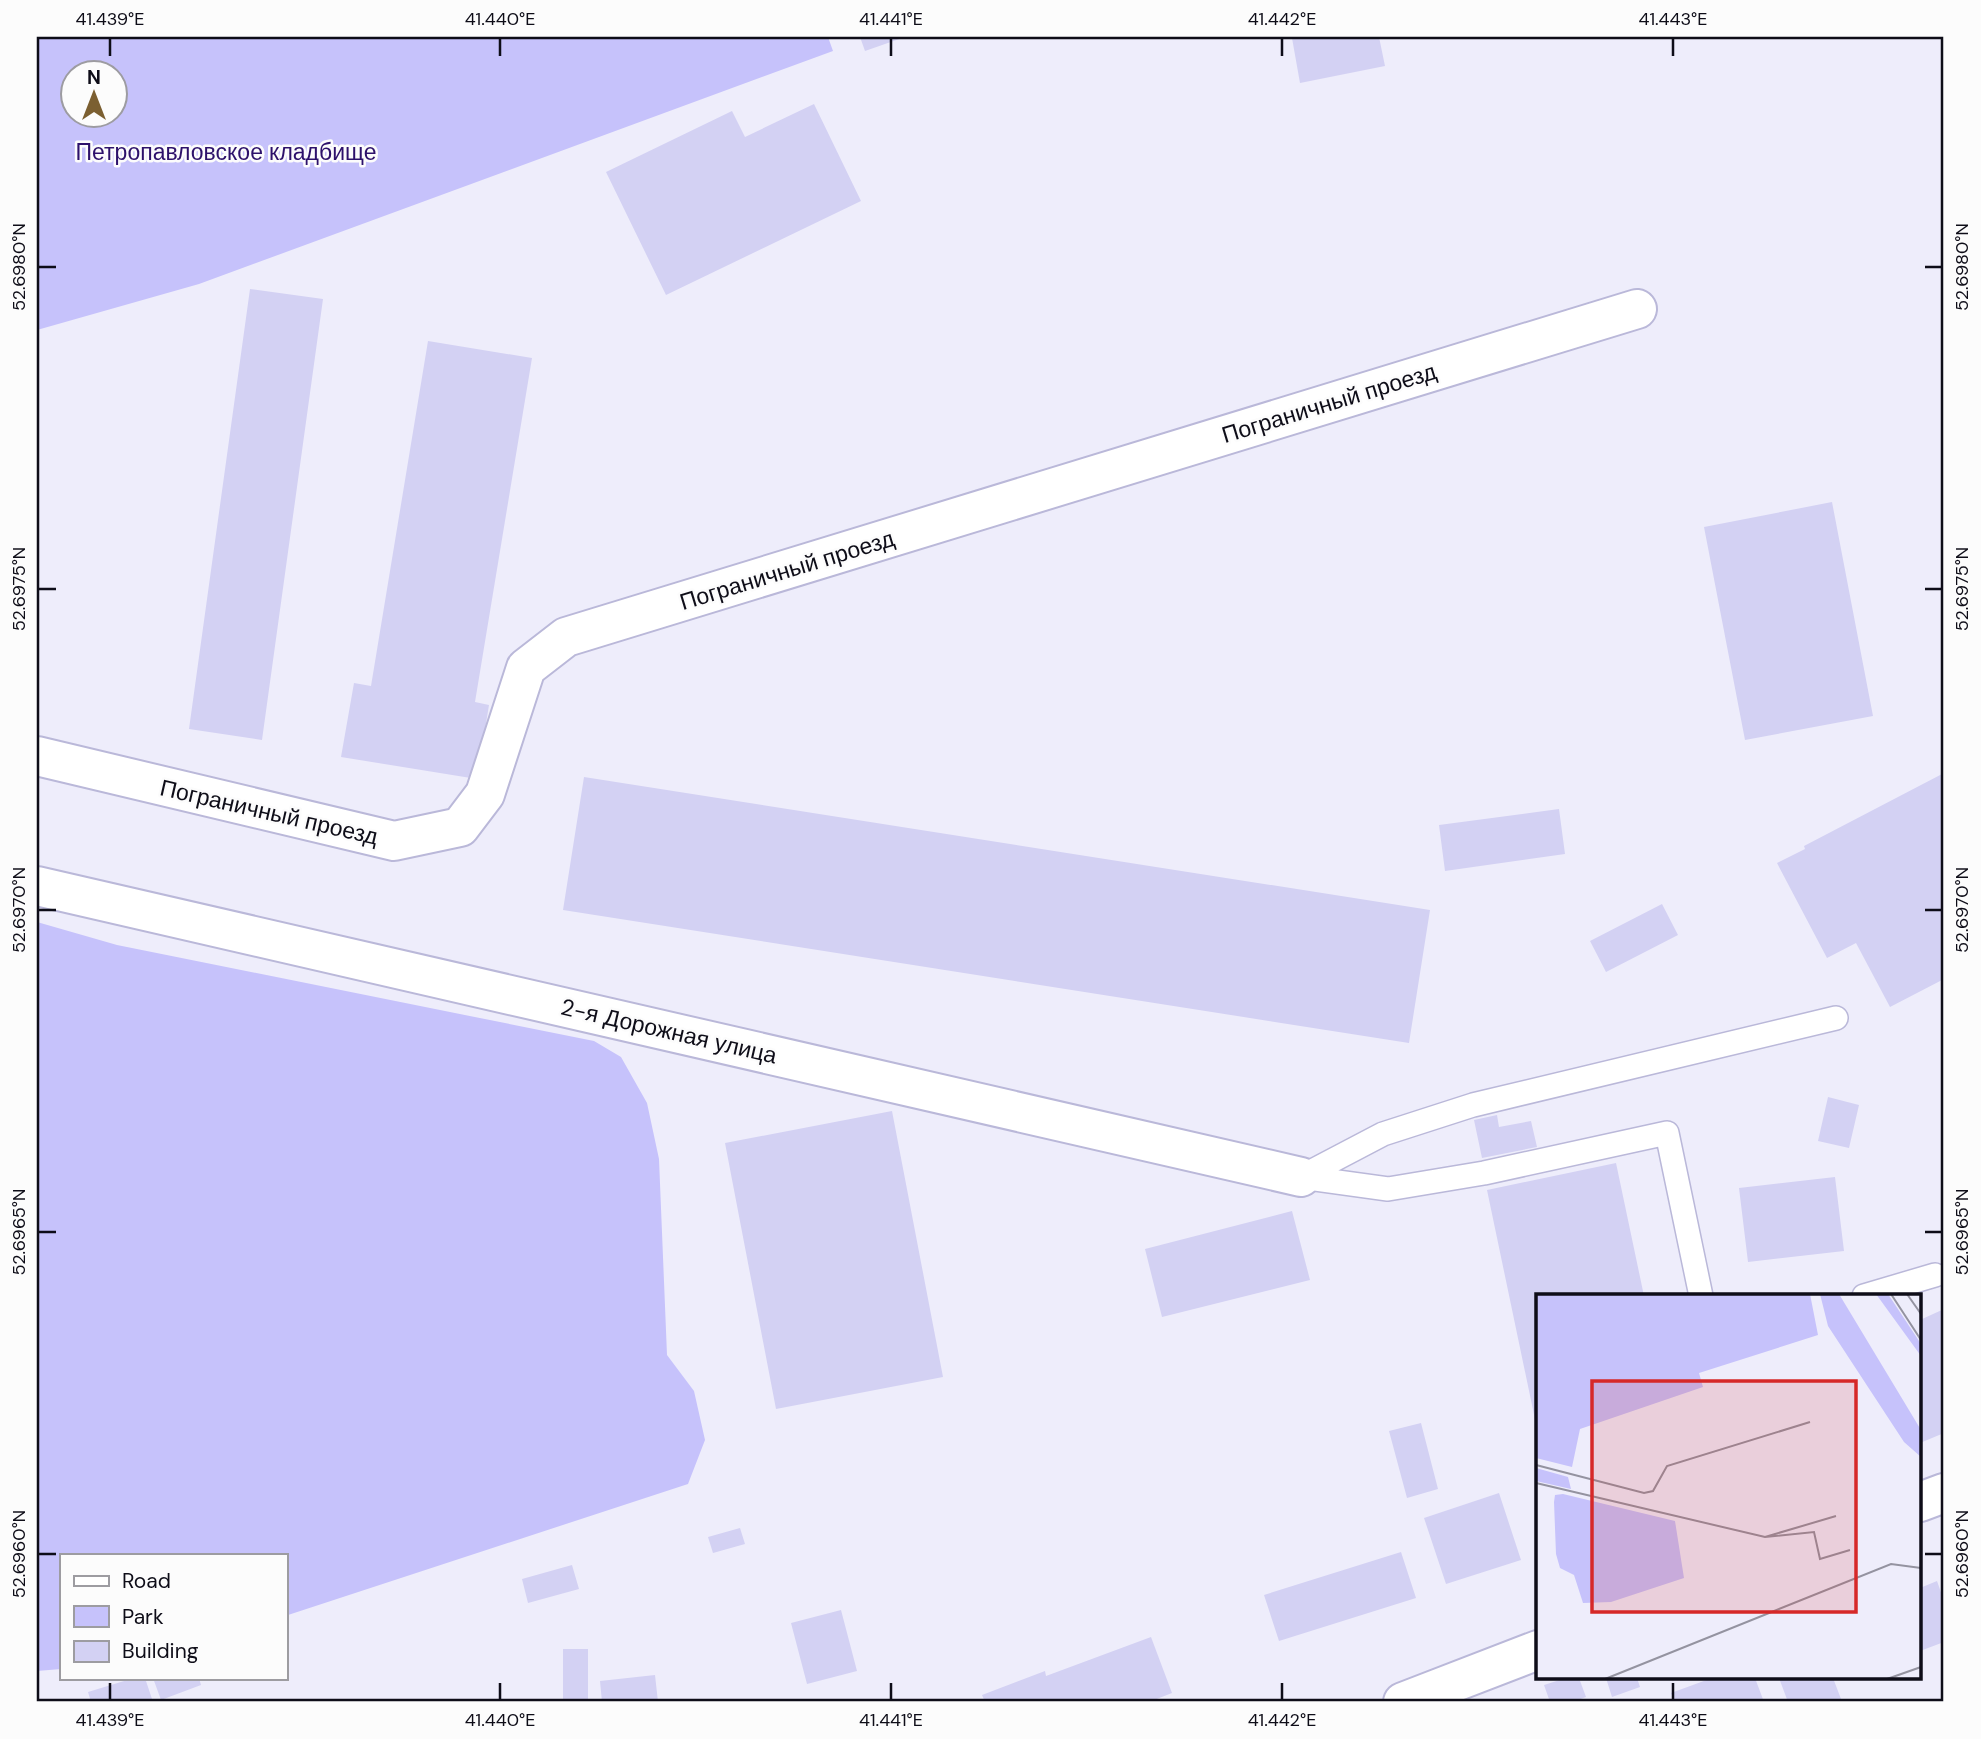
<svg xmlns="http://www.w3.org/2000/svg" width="1981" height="1739" font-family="'DM Sans',sans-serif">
<rect width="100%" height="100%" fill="#eeedfb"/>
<path fill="#c6c2fb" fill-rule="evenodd" d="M 37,37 L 828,37 L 833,51 L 199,284 L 37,330 ZM 74,74 L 116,74 L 116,116 L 74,116 Z
M 37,922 L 117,945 L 594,1041 L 621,1057 L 647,1103 L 659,1159 L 667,1355 L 694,1391 L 705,1440 L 688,1484 L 285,1616 L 285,1555 L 61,1555 L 61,1669 L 37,1671 Z"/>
<path fill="#d3d1f3" d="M 860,37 L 905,37 L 865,51 Z
M 1379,37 L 1385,66 L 1300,83 L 1292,38 Z
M 814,104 L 861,201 L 666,295 L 606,172 L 732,111 L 745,137 Z
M 250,289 L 323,299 L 262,740 L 189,729 Z
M 428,341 L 532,358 L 475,702 L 489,705 L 477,779 L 341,757 L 354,683 L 371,686 Z
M 1832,502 L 1873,716 L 1745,740 L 1704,527 Z
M 1944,773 L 1944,979 L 1890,1007 L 1856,943 L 1827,958 L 1777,863 L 1805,849 L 1804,846 Z
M 584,777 L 1430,910 L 1409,1043 L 563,910 Z
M 1559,809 L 1565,854 L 1445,871 L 1439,825 Z
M 1662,904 L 1678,935 L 1606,972 L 1590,941 Z
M 1828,1097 L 1859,1105 L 1849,1148 L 1818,1141 Z
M 892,1111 L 943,1377 L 776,1409 L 725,1143 Z
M 1497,1115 L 1499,1127 L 1531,1121 L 1537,1147 L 1482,1158 L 1474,1120 Z
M 1616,1163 L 1644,1296 L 1538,1296 L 1537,1429 L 1487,1190 Z
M 1835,1177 L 1844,1251 L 1748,1262 L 1739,1188 Z
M 1292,1211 L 1310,1280 L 1162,1317 L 1145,1249 Z
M 1944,1309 L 1944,1433 L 1920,1443 L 1920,1320 Z
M 1421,1423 L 1438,1489 L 1407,1498 L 1389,1431 Z
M 1499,1493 L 1521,1560 L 1446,1584 L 1424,1518 Z
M 740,1528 L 745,1544 L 713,1553 L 708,1537 Z
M 1401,1552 L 1416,1598 L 1279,1641 L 1264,1595 Z
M 572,1565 L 579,1589 L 528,1603 L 522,1579 Z
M 1937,1581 L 1944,1601 L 1944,1642 L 1920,1651 L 1920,1588 Z
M 841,1610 L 857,1671 L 807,1684 L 791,1623 Z
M 1151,1637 L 1172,1693 L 1149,1702 L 985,1702 L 982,1695 L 1045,1671 L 1046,1676 Z
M 563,1649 L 588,1649 L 588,1700 L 563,1700 Z
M 655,1675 L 658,1702 L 602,1702 L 600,1681 Z
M 134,1678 L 145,1678 L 153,1702 L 91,1702 L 88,1692 Z
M 153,1678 L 199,1678 L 201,1685 L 161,1700 Z
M 1566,1678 L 1579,1678 L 1586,1697 L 1572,1702 L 1550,1702 L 1544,1685 Z
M 1606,1678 L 1637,1678 L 1640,1687 L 1612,1697 Z
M 1712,1678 L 1755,1678 L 1764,1702 L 1675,1702 L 1671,1693 Z
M 1779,1678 L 1833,1678 L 1841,1699 L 1832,1702 L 1788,1702 Z"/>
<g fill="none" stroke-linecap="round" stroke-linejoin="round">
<g stroke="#bab8d9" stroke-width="26">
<path id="lane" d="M 1301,1177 L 1383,1134 L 1473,1105 L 1836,1018
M 1301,1177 L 1388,1189 L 1484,1173 L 1667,1133 L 1701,1296
M 1864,1296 L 1935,1275"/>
</g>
<g stroke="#bab8d9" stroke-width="42">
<path id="street" d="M 37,756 L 394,841 L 460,827 L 485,794 L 526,668 L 566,637 L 1637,309
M 37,886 L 1301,1177
M 1920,1502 L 1944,1493
M 1403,1702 L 1538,1650"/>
</g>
<use href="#lane" stroke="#fff" stroke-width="23"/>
<use href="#street" stroke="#fff" stroke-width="38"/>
</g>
<path fill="none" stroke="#0e0d18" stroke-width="2.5" d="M 110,38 L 110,56M 500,38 L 500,56M 891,38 L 891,56M 1282,38 L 1282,56M 1673,38 L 1673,56M 38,267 L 56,267M 1925,267 L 1942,267M 38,589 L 56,589M 1925,589 L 1942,589M 38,910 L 56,910M 1925,910 L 1942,910M 38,1232 L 56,1232M 1925,1232 L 1942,1232M 38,1554 L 56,1554M 1925,1554 L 1942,1554M 110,1683 L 110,1700M 500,1683 L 500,1700M 891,1683 L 891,1700M 1282,1683 L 1282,1700M 1673,1683 L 1673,1700"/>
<g text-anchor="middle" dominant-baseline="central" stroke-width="5" stroke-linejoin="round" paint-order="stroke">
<g font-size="23" fill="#2d116b" stroke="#fcfcfc">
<text x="226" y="152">Петропавловское кладбище</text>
</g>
<g font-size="23" fill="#0e0d18" stroke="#fcfcfc">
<text transform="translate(1329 403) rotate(-17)">Пограничный проезд</text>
<text transform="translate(787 570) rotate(-17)">Пограничный проезд</text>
<text transform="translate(269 812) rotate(13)">Пограничный проезд</text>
<text transform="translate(669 1031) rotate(13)">2-я Дорожная улица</text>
</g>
</g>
<g transform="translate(1536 1294)">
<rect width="385" height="385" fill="#eeedfb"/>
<path d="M 0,0 L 274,0 L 282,41 L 163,79 L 167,93 L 44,135 L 36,173 L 0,164 ZM 284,0 L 303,0 L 385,136 L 385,163 L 368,148 L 292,32 ZM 340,0 L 352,0 L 385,50 L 385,62 ZM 0,174 L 32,183 L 35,195 L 0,187 ZM 27,200 L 139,227 L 148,284 L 75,308 L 47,309 L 38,281 L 24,274 L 20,260 L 18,208 L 19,201 Z" fill="#c6c2fb"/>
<path fill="none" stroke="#9493a0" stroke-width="2" d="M 355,0 L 385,46M 371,0 L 385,20M 0,171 L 108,199 L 117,197 L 131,172 L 274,128M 0,189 L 229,243 L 278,238 L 284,265 L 314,256M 229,243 L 300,222M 69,385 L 355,270 L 385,274M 351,385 L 385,373"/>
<path fill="#d62828" fill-opacity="0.15" stroke="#d62828" stroke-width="3.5" d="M 56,87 L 320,87 L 320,318 L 56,318 Z"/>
<rect width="385" height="385" fill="none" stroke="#0e0d18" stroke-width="3.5"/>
</g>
<rect width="1981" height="1739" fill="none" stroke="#fcfcfc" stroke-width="77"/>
<rect x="60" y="1554" width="228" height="126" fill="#fcfcfc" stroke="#9d9ca1" stroke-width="2"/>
<rect x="74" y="1576" width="35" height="10" fill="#ffffff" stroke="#9d9ca1" stroke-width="2"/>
<text x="122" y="1588" font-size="21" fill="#0e0d18">Road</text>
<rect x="74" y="1606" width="35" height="21" fill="#c6c2fb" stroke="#9d9ca1" stroke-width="2"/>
<text x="122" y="1624" font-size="21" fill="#0e0d18">Park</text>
<rect x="74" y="1641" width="35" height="21" fill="#d3d1f3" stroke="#9d9ca1" stroke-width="2"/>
<text x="122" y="1658" font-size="21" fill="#0e0d18">Building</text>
<g transform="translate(94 94)"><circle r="33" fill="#fcfcfc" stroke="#9d9ca1" stroke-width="2"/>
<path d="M0-5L12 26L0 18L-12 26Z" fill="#7b5f31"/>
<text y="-10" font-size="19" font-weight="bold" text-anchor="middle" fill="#0e0d18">N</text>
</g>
<rect x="38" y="38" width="1904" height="1662" fill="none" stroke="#0e0d18" stroke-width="2.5"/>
<g font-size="18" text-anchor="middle" fill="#0e0d18">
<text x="110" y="25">41.439°E</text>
<text x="500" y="25">41.440°E</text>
<text x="891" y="25">41.441°E</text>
<text x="1282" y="25">41.442°E</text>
<text x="1673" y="25">41.443°E</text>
<text transform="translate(19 267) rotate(-90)" y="6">52.6980°N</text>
<text transform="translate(1962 267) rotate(-90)" y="6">52.6980°N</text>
<text transform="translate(19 589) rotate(-90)" y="6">52.6975°N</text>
<text transform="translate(1962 589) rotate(-90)" y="6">52.6975°N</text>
<text transform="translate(19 910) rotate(-90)" y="6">52.6970°N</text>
<text transform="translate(1962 910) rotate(-90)" y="6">52.6970°N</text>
<text transform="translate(19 1232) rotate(-90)" y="6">52.6965°N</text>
<text transform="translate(1962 1232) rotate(-90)" y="6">52.6965°N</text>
<text transform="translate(19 1554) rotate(-90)" y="6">52.6960°N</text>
<text transform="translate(1962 1554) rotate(-90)" y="6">52.6960°N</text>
<text x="110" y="1726">41.439°E</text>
<text x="500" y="1726">41.440°E</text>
<text x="891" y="1726">41.441°E</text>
<text x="1282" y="1726">41.442°E</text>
<text x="1673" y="1726">41.443°E</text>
</g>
</svg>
